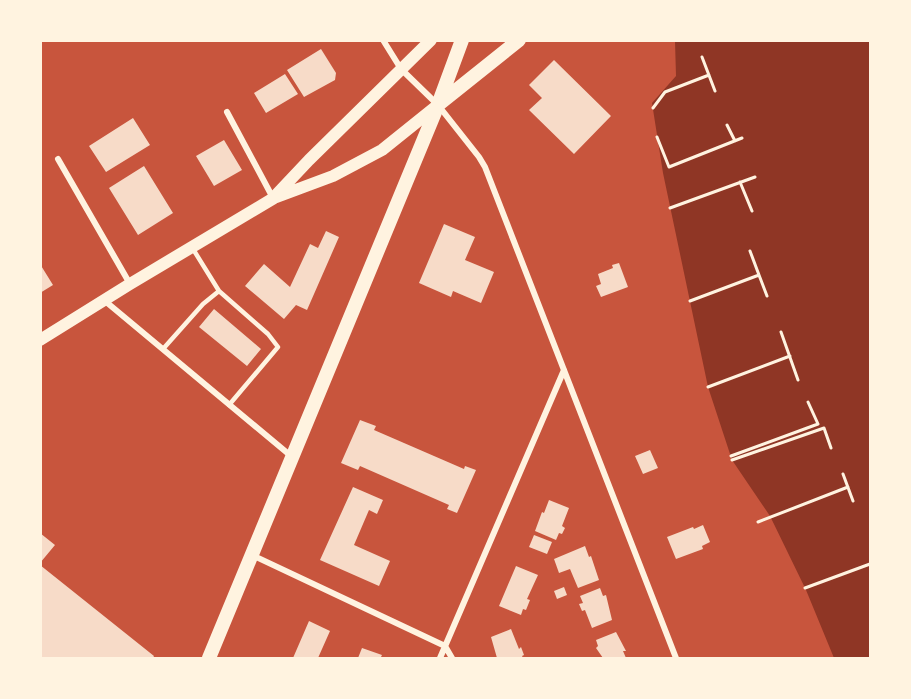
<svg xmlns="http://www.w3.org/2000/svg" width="911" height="699" font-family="Helvetica,sans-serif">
<rect width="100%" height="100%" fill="#c8553d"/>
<path fill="#8f3625" d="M 675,41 L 870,41 L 870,658 L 834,658 L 806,590 L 770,516 L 732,460 L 708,387 L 663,173 L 652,103 L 676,76 Z"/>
<path fill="#f7dbc8" d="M 321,49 L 336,73 L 335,80 L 304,97 L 287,70 Z
M 554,60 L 611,116 L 574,154 L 529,110 L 542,98 L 529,85 Z
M 285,74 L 298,94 L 266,113 L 254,93 Z
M 133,118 L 150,145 L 106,172 L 89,146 Z
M 224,140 L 242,170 L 214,186 L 196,156 Z
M 144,166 L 173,213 L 138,235 L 109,188 Z
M 444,224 L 475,237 L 465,260 L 494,272 L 481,303 L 453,291 L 451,297 L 419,283 Z
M 326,231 L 339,237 L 307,310 L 296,305 L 284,319 L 245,286 L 264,264 L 290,287 L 310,244 L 318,248 Z
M 619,263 L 628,287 L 601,297 L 596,286 L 601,284 L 598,274 L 613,268 L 612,265 Z
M 40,264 L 53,285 L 40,293 Z
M 214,309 L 261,349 L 247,366 L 199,327 Z
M 360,420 L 376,426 L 374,430 L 464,469 L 465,466 L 476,470 L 457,513 L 447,509 L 449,505 L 360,466 L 358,470 L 341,463 Z
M 650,450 L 658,468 L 643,474 L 635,456 Z
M 353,487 L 383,500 L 377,514 L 369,510 L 354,545 L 390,561 L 379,586 L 320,560 Z
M 549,500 L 569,508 L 562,526 L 565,528 L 562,534 L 559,533 L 556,540 L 535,531 L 542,512 L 544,513 Z
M 703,525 L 710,542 L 702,546 L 703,549 L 676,559 L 667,537 L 693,527 L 694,529 Z
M 40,533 L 55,545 L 40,563 Z
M 534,535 L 552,542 L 547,554 L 529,547 Z
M 585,546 L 589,557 L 591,556 L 599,580 L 578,588 L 570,569 L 559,573 L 554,559 Z
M 40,565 L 154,656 L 153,658 L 40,658 Z
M 516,566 L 538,575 L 527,599 L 530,600 L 526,610 L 523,609 L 521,615 L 499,606 Z
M 564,587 L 567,595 L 557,599 L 554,591 Z
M 600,588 L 603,596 L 606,595 L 612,620 L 592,628 L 585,610 L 582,611 L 579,604 L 583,603 L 580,596 Z
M 309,621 L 330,631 L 318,658 L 293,658 Z
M 511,629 L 519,649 L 521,647 L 524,655 L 522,656 L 523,658 L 497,658 L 491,637 Z
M 616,632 L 626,651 L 623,651 L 626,658 L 603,658 L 596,648 L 598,646 L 596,640 Z
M 362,648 L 382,655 L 381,657 L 385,658 L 358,658 Z"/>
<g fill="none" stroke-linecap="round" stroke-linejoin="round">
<path stroke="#fff3e0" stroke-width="3" d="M 702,57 L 715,91
M 653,108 L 665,92 L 709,75
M 727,125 L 735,141
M 657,137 L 669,167 L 742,138
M 740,182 L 752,211
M 670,208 L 755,177
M 759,275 L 767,296
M 690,301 L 759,275 L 750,251
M 781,332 L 798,380
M 708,387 L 790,356
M 731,456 L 818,424 L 808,402
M 732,460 L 824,428 L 831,448
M 843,474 L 853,501
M 758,522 L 848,487
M 805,588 L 870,564"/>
<path stroke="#fff3e0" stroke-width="4.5" d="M 193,249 L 219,291 L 268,334 L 278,347 L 229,405
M 163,349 L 203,304 L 219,291"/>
<path stroke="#fff3e0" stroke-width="6" d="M 383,40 L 401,69 L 438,105 L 479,157 L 485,167 L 676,658
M 227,112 L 273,198
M 58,159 L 130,284
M 105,301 L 291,456
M 252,555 L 445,646 L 452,658
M 440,658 L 564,370"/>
<path stroke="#fff3e0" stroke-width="12" d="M 276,195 L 309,160 L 431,40
M 40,340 L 130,284 L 274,198 L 333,176 L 382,150 L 438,105"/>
<path stroke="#fff3e0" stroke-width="14" d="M 439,104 L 519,40
M 209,658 L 438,105 L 462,40"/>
</g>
<rect width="911" height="699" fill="none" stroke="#fff3e0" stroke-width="84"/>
</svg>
